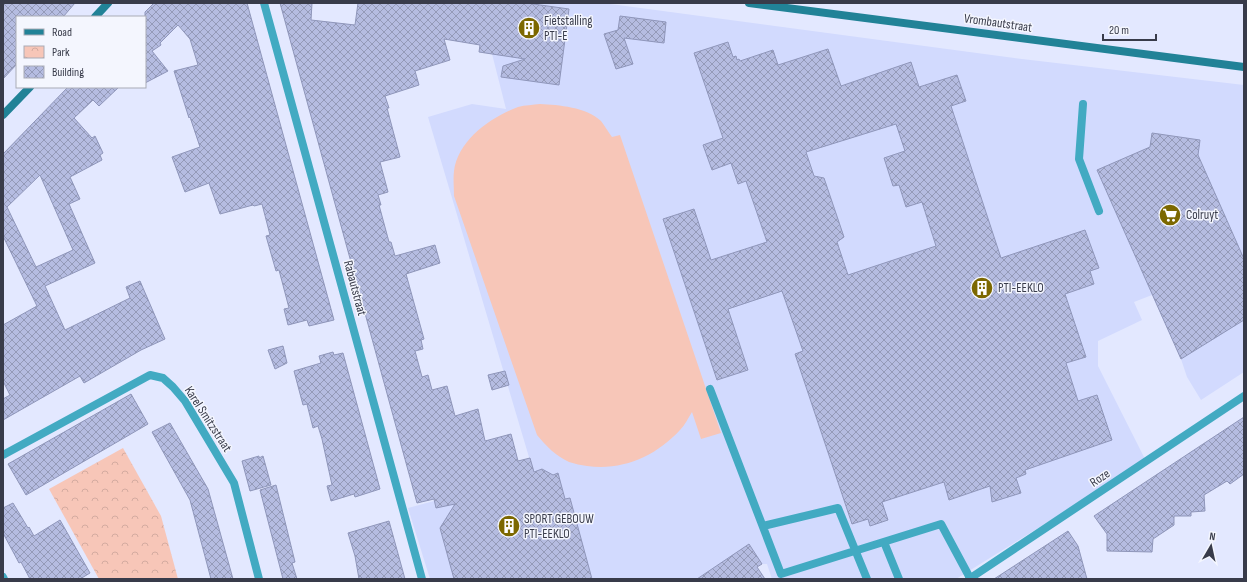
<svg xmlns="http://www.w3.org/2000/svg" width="1247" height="582" font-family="'Sofia Sans Condensed',sans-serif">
<defs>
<pattern id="park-crowns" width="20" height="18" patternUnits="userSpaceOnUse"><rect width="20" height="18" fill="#f7c6b8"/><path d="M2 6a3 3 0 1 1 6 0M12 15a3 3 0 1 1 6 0" fill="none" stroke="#d4aba0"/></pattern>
<pattern id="building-cross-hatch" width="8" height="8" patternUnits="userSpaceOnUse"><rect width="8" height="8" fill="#b5bce1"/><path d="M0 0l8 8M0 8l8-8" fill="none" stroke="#949ab8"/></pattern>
</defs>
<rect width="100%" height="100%" fill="#e3e8ff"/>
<path fill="#d2dafe" d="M 496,3 L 603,3 L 1022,59 L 1244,85 L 1244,372 L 1201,400 L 1187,377 L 1181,359 L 1152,295 L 1134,302 L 1142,320 L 1098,341 L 1098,366 L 1146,461 L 956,579 L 772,579 L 767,564 L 762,564 L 739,579 L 430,579 L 408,508 L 534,474 L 428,117 L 472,104 L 506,109 L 490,46 Z"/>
<path fill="#f7c6b8" d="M 540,104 C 559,105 586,107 601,121 C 605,126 608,132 612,137 L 620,135 L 721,433 L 701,439 L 692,412 C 688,418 685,425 680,430 C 656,456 623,471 587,466 C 581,465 575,464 569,462 C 556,456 546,446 537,435 L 454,196 C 454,188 453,179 454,171 C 458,140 491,117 518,107 C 525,105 533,105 540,104 Z"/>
<path fill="url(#park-crowns)" d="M 123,448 L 161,516 L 178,579 L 99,579 L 49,489 Z"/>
<path fill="url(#building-cross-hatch)" stroke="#8f96ba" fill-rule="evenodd" d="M 3,3 L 75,3 L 63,17 L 17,17 L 17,64 L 3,79 Z
M 154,3 L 247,3 L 334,320 L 309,326 L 307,320 L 288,325 L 284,309 L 289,308 L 279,270 L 276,271 L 266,236 L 270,235 L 262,204 L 254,206 L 253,205 L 220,214 L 209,183 L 185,192 L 172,157 L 200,147 L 190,117 L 189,118 L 174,71 L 198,65 L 190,39 L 178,25 L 160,43 L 161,45 L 152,51 L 168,71 L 145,83 L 145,12 Z
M 280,3 L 312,3 L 311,20 L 355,25 L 358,3 L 526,3 L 569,9 L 559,85 L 501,77 L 503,66 L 525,59 L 479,52 L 480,45 L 444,39 L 450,60 L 415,71 L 419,85 L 385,96 L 389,108 L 387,108 L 400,157 L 380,162 L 388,192 L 378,195 L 381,205 L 379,205 L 389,242 L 391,242 L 395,256 L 435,245 L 440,263 L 406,274 L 424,339 L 421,340 L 423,349 L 415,351 L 422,377 L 428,375 L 432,390 L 447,386 L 455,416 L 478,409 L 485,441 L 511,434 L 518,461 L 530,458 L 534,472 L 542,469 L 553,475 L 558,473 L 565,499 L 570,498 L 592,579 L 454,579 L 440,528 L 455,504 L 436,508 L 434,499 L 417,503 Z
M 620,16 L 666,22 L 664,43 L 624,38 L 633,64 L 616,69 L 604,34 L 618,30 Z
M 728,42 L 733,57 L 736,56 L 737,60 L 739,59 L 740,61 L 773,50 L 778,65 L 828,49 L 841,86 L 911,62 L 919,87 L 957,75 L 966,101 L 951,106 L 1001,258 L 1085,230 L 1099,268 L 1090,271 L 1094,284 L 1065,294 L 1086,357 L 1066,363 L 1078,401 L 1097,395 L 1112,440 L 1025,470 L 1026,474 L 1016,478 L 1021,493 L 992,502 L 990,486 L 949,500 L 944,482 L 882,502 L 888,520 L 870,526 L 868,519 L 852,524 L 795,354 L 803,351 L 782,291 L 728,309 L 748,370 L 717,380 L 663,219 L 694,209 L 711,260 L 767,242 L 746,181 L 738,184 L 731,163 L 712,170 L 703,145 L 723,138 L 694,53 ZM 896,124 L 905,151 L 884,158 L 893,186 L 899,185 L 906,207 L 922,202 L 936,246 L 848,275 L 837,242 L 844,237 L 824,178 L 814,176 L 806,152 Z
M 68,87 L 119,87 L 99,106 L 93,100 L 74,118 L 92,138 L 95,136 L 103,153 L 100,155 L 102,160 L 70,177 L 80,199 L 69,204 L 95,263 L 45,286 L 65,330 L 130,298 L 126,287 L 140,281 L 165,339 L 141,350 L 84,383 L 80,376 L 3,420 L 3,399 L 10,395 L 3,381 L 3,325 L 37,306 L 3,236 L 3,154 ZM 40,175 L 73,250 L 36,267 L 7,207 Z
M 1152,133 L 1200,140 L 1198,155 L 1244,259 L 1244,320 L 1181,359 L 1097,170 L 1150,147 Z
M 283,346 L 287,363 L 275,369 L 268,350 Z
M 333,352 L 334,355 L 343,353 L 380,489 L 355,497 L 354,494 L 331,501 L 327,486 L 332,485 L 322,439 L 318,426 L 313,428 L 307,404 L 303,405 L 294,371 L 321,363 L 319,356 Z
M 505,371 L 509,385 L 492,390 L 488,375 Z
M 131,394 L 148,424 L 26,495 L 8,464 Z
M 1244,417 L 1244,474 L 1230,484 L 1227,481 L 1204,495 L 1205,511 L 1191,512 L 1191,516 L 1174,516 L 1174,525 L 1153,539 L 1152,552 L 1107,551 L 1107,534 L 1094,516 Z
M 170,423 L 208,489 L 233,579 L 211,579 L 190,500 L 152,432 Z
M 259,456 L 259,458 L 263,456 L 271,485 L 250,491 L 242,461 Z
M 276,485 L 295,562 L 292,563 L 297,579 L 283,579 L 260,490 Z
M 13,503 L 28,528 L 29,527 L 34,536 L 60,520 L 90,573 L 80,579 L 30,579 L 21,562 L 19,563 L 3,533 L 3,508 Z
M 389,521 L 405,579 L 359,579 L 355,556 L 348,533 Z
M 1068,531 L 1078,546 L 1087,579 L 994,579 Z
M 749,544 L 762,564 L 757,567 L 765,579 L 697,579 Z"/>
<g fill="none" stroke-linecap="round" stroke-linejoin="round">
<path stroke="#42aac2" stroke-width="8" d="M 1083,104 L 1079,159 L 1099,211
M 710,389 L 781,574 L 941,524 L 970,578
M 763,526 L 838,508 L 867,579
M 884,542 L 899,579"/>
<path stroke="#42aac2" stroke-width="8" d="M 264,3 L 422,579
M 3,455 L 150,375 L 163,378 L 173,387 L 185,401 L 234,483 L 259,579
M 3,577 L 4,579
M 969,579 L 1244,396"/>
<path stroke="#218297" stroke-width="8" d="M 749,3 L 1244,67
M 95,17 L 108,3
M 3,115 L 30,87"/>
</g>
<defs>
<g id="building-disc" transform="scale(1.15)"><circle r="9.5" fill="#7c6800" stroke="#f4f6fe"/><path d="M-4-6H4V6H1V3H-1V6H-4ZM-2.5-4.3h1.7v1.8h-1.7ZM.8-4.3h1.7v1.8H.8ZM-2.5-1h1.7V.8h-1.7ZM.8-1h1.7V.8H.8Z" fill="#fff"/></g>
<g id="supermarket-disc" transform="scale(1.15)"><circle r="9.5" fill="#7c6800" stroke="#f4f6fe"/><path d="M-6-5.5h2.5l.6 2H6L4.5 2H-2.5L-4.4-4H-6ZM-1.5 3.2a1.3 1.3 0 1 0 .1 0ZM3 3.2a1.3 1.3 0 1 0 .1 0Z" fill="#fff"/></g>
</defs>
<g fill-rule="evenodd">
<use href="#building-disc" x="529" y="28"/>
<use href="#supermarket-disc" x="1170" y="215"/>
<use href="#building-disc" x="982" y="288"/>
<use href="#building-disc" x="509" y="526"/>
</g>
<g text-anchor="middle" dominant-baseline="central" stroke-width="3" stroke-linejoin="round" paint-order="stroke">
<g font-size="13" fill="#383b4a" stroke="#f4f6fe" text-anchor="start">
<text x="544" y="21">Fietstalling<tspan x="544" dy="15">PTI-E</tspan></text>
<text x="1186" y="215">Colruyt</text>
<text x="998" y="288">PTI-EEKLO</text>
<text x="524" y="519">SPORT GEBOUW<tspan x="524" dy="15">PTI-EEKLO</tspan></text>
</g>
<g font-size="13" fill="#383b4a" stroke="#f4f6fe">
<text transform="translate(998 23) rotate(8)">Vrombautstraat</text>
<text transform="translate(355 288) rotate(75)">Rabautstraat</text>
<text transform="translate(208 419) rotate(57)">Karel Smitzstraat</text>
<text transform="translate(1100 478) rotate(-34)">Roze</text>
</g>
</g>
<rect width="1247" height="582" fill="none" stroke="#383b4a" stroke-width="8"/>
<rect x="16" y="16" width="130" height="72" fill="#f4f6fe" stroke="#a9abb6"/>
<rect x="24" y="29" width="20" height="6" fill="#218297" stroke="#a9abb6"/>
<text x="52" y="36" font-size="12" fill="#383b4a">Road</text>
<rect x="24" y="46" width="20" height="12" fill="url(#park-crowns)" stroke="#a9abb6"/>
<text x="52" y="56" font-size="12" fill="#383b4a">Park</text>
<rect x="24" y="66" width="20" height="12" fill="url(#building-cross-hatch)" stroke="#a9abb6"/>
<text x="52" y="76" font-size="12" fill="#383b4a">Building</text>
<g transform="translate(1211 546) rotate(9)" stroke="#f4f6fe" stroke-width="3" paint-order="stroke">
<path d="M0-3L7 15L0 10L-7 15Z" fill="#383b4a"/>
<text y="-6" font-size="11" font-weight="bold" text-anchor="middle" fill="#383b4a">N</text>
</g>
<path d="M1103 34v6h53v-6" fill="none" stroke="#383b4a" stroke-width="2"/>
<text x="1109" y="34" font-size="12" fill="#383b4a" stroke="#f4f6fe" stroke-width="3" paint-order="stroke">20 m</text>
</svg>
